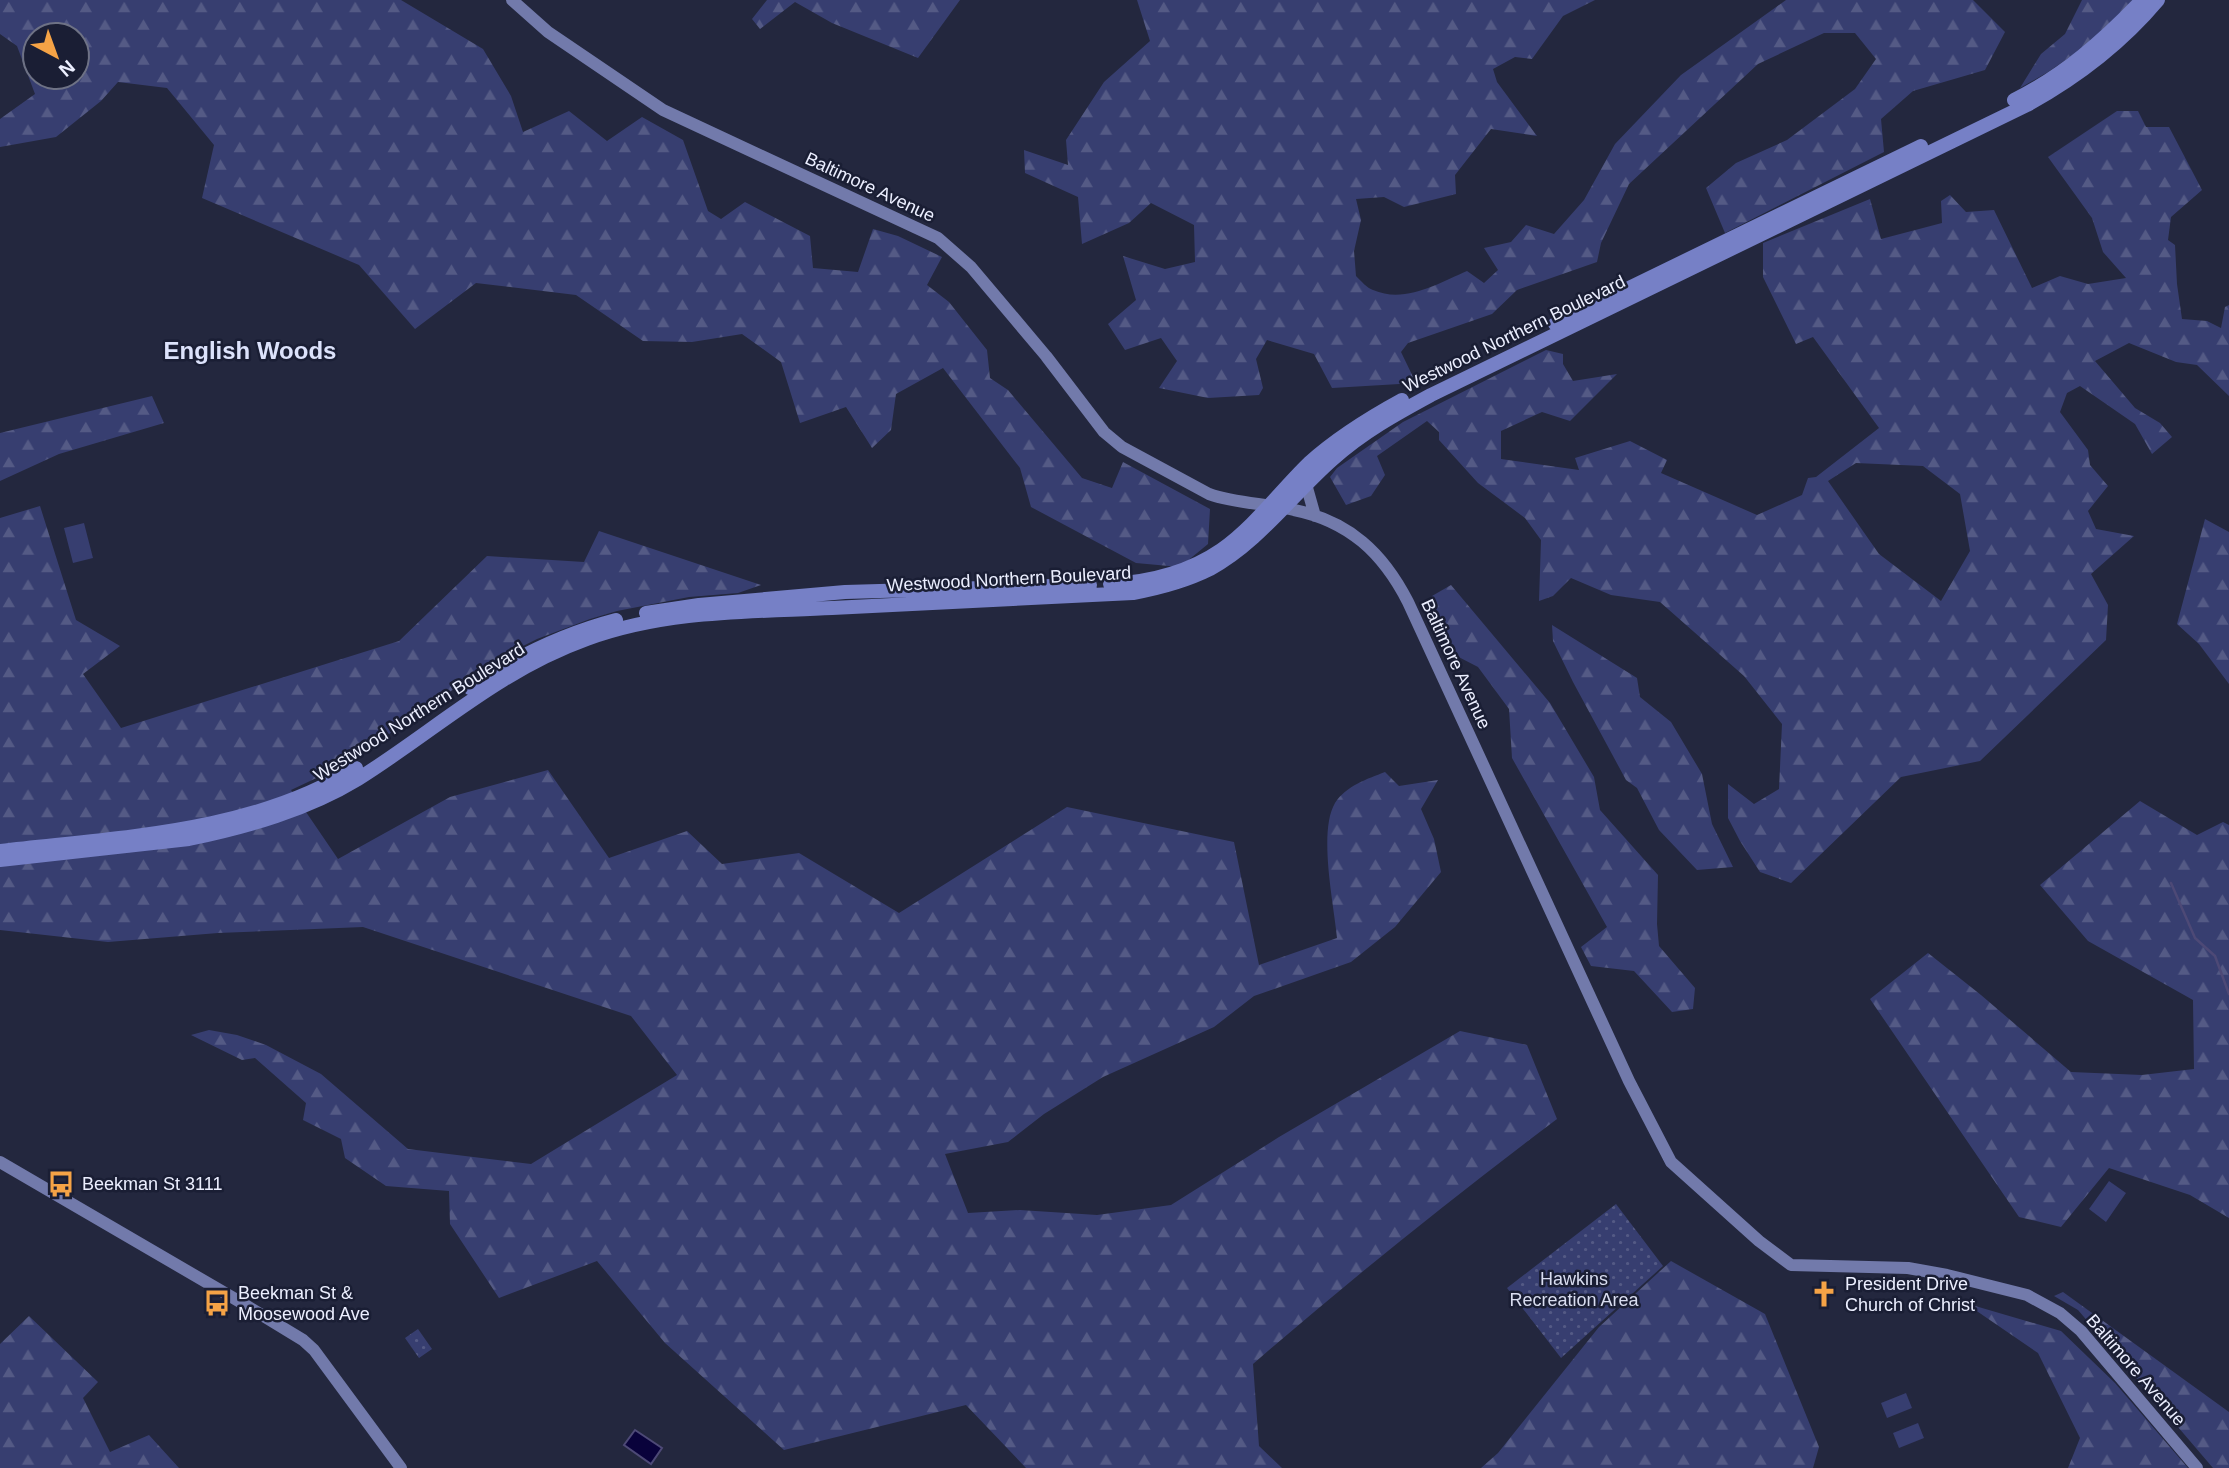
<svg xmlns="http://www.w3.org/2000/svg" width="2229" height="1468" font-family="Arial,sans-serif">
<defs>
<pattern id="forest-firs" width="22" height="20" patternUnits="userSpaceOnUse" patternTransform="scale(1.75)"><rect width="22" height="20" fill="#373e70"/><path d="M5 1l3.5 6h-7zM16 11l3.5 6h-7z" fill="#545a85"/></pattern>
<pattern id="park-dots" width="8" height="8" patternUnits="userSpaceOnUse" patternTransform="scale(1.75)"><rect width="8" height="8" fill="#373e70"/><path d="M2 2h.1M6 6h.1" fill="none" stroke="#545a85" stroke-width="1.8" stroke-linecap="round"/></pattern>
</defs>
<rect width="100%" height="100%" fill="#23273e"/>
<path fill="url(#forest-firs)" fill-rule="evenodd" d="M 0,0 L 401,0 L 483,49 L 511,96 L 523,132 L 569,111 L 607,141 L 642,117 L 683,140 L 708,211 L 721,219 L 745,202 L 810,236 L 813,268 L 858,272 L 873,229 L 898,236 L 942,257 L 927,285 L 949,302 L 987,350 L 990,378 L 1008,390 L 1082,478 L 1112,488 L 1123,462 L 1210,509 L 1208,544 L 1180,567 L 1136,563 L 1031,507 L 1020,468 L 943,368 L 896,394 L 891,430 L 872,448 L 846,407 L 800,423 L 781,362 L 742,334 L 692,342 L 643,341 L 576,295 L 476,283 L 415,329 L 359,265 L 202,198 L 214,145 L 167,88 L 118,82 L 101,101 L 56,137 L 0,147 L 0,119 L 35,94 L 17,46 L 0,34 ZM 35,35 L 77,35 L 77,77 L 35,77 Z
M 767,0 L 960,0 L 918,58 L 832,23 L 795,2 L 760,29 L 752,19 Z
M 1137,0 L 1595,0 L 1563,16 L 1532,59 L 1515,57 L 1493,69 L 1497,82 L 1537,136 L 1491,129 L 1455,175 L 1456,194 L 1404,207 L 1384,197 L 1356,199 L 1361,220 L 1354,251 L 1356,276 C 1361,281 1367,288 1373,290 C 1405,304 1439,283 1467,271 L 1484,283 L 1498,270 L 1484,248 L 1511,242 L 1526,225 L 1554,234 L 1584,200 L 1615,144 L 1681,75 L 1786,0 L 1973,0 L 2005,32 L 1985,70 L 1913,91 L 1881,119 L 1884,152 L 1725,233 L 1706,188 L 1736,163 L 1787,140 L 1855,89 L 1876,59 L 1855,33 L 1824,33 L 1758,64 L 1629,184 L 1601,243 L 1597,262 L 1517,290 L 1492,314 L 1408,343 L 1401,352 L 1416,383 L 1332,388 L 1314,354 L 1267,340 L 1256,359 L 1263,388 L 1259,395 L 1208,398 L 1159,388 L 1177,361 L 1161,338 L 1125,350 L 1108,324 L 1136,300 L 1123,256 L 1165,269 L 1195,262 L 1194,225 L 1151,203 L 1129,223 L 1082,244 L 1078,197 L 1025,173 L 1024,150 L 1068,165 L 1066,140 L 1104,82 L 1150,41 Z
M 2082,0 L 2133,0 L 2103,34 L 2048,72 L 2020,88 L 2041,54 L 2065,34 Z
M 2117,111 L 2138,111 L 2146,127 L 2169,127 L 2202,190 L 2171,217 L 2168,240 L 2175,245 L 2177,284 L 2182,319 L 2207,321 L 2221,328 L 2225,307 L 2229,305 L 2229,396 L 2197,365 L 2176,362 L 2129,343 L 2095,361 L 2135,408 L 2160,423 L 2172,437 L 2152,454 L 2135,424 L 2080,386 L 2067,393 L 2060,412 L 2088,450 L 2090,465 L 2108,486 L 2088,511 L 2096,529 L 2134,536 L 2091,574 L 2108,605 L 2106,640 L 1980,761 L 1901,777 L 1791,883 L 1760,872 L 1740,841 L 1728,818 L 1728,784 L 1754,804 L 1779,789 L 1782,724 L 1744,676 L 1660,602 L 1611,595 L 1571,578 L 1553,596 L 1539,601 L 1541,540 L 1525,518 L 1478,483 L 1439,440 L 1439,432 L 1427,421 L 1377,456 L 1385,475 L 1371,496 L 1346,505 L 1330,477 L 1337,468 L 1403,422 L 1546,350 L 1563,354 L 1563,364 L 1573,381 L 1617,374 L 1570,421 L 1542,412 L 1501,431 L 1501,459 L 1579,470 L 1575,458 L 1630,441 L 1667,460 L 1661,473 L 1757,515 L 1802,495 L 1808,478 L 1816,477 L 1879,428 L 1813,337 L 1796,344 L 1763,277 L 1763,243 L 1870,199 L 1881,239 L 1942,223 L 1941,201 L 1950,195 L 1966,212 L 1994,210 L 2032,288 L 2060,276 L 2088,284 L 2126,278 L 2103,252 L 2092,218 L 2048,157 ZM 1856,463 L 1923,466 L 1960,494 L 1970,551 L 1941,601 L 1879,554 L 1828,481 Z
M 152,396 L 164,423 L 59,454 L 0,481 L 0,433 Z
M 40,506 L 76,620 L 120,646 L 83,674 L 121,728 L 399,641 L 487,556 L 584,562 L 599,531 L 761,585 L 738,593 L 689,597 L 617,611 L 590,619 L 537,639 L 497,659 L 346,764 L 291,790 L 338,859 L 450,797 L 548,770 L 609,858 L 687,831 L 722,864 L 799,853 L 899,913 L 1067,807 L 1234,842 L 1259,965 L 1337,938 C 1334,904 1318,832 1335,803 C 1346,786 1367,779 1385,772 L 1399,786 L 1438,780 L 1421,809 L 1434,839 L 1441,872 L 1395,927 L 1351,962 L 1254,996 L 1214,1027 L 1103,1077 L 1044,1114 L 1008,1142 L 945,1154 L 968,1213 L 1020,1210 L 1097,1215 L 1171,1205 L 1279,1137 L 1460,1031 L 1527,1045 L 1557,1119 C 1452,1198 1351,1279 1253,1364 L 1259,1446 L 1282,1468 L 1026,1468 L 966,1405 L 784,1450 L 665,1343 L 597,1261 L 499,1298 L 450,1224 L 449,1191 L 386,1186 L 345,1158 L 341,1139 L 303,1120 L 306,1103 L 255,1058 L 242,1060 L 191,1035 L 209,1030 L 237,1035 L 266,1045 L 321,1074 L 408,1149 L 531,1164 L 677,1075 L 631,1016 L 363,927 L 218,933 L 108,942 L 0,930 L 0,518 Z
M 2205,519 L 2229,532 L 2229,684 L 2199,644 L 2177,624 Z
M 1451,585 L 1550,703 L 1594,777 L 1600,810 L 1658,875 L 1657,924 L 1659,946 L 1695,988 L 1693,1009 L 1672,1012 L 1634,971 L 1591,966 L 1581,947 L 1607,927 L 1512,758 L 1509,709 L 1478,667 L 1447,651 L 1426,611 L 1432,596 Z
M 1552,625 L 1637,678 L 1640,697 L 1671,722 L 1702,774 L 1712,824 L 1733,867 L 1697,870 L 1659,830 L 1637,788 L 1626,780 L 1573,682 L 1553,641 Z
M 2140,801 L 2197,835 L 2223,822 L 2229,825 L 2229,1218 L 2190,1195 L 2109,1168 L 2061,1227 L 2019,1217 L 1870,999 L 1928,953 L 1981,995 L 2071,1072 L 2142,1075 L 2194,1069 L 2193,1000 L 2088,941 L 2040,885 Z
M 1671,1261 L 1765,1314 L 1819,1447 L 1813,1468 L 1481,1468 L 1498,1453 L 1599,1327 Z
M 2063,1292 L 2229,1412 L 2229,1468 L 2213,1468 L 2078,1310 L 2054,1296 Z
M 1965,1303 L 2061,1331 L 2115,1383 L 2188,1468 L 2068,1468 L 2080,1438 L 2038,1353 Z
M 29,1316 L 98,1382 L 83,1398 L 110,1452 L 149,1435 L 179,1468 L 0,1468 L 0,1344 Z"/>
<path fill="url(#park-dots)" d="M 1616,1204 L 1663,1266 L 1561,1358 L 1507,1288 Z
M 418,1329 L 432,1349 L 419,1358 L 405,1338 Z"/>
<path fill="#373e70" d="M 84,523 L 93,558 L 73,563 L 64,528 Z
M 2109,1181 L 2126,1193 L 2106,1222 L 2089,1209 Z
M 1906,1393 L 1912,1408 L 1887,1418 L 1881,1403 Z
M 1918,1423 L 1924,1438 L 1899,1448 L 1893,1433 Z"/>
<path fill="#09023b" stroke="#4d4976" stroke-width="2" d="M 635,1430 L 662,1448 L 651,1464 L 624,1445 Z"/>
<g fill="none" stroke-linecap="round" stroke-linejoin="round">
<path stroke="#4d4976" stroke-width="2.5" d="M 2171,883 L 2195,938 L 2215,956 L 2229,994"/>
<path stroke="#727aab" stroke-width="12" d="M 512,0 L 548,32 L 663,110 L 938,238 L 971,267 L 1046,356 L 1104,432 L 1122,447 L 1209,494 C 1237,504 1265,503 1294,510 C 1349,521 1383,553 1408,602 L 1629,1081 L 1671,1162 L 1759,1241 L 1791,1265 L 1908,1268 L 1947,1275 L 2027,1295 L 2060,1313 L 2081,1331 L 2197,1468
M 1306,484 L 1315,516
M 0,1162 L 242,1303 L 303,1340 L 314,1350 L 401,1468"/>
<path stroke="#7680c6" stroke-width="14" d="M 2014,100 C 2064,75 2104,40 2142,0
M 1555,324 L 1921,146
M 1110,584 C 1149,582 1189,572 1221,550 C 1255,526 1280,491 1309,463 C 1338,437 1369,418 1402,400
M 646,613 L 699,605 L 845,592 L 1090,585
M 470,688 C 515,657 563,634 616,620
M 0,851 C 118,837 253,833 356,768
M 0,860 L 189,839 C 247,827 307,810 358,779 C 436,730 498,671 587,639 C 666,610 750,612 832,608 C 933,603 1033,598 1133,593 C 1160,588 1186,581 1210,569 C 1258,543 1292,495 1333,459 C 1363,432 1396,414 1431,395 L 2027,105 C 2078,77 2121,44 2158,0"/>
</g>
<defs>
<g id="bus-bare" transform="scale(2.1)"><path d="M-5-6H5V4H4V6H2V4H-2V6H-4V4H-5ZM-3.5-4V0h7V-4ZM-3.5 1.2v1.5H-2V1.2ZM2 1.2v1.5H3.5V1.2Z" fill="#f5a346" stroke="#1a1e34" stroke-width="2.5" paint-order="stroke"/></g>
<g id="church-bare" transform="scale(2.1)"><path d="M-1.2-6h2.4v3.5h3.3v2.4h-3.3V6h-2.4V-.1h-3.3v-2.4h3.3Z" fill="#f5a346" stroke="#1a1e34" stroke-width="2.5" paint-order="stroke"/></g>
</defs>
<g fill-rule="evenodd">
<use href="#bus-bare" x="61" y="1184"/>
<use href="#church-bare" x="1824" y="1294"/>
<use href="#bus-bare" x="217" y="1303"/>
</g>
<g text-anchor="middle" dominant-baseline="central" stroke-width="5" stroke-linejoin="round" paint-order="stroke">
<g font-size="18" fill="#ecefff" stroke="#1a1e34">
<text transform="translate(870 187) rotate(25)">Baltimore Avenue</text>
<text transform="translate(1514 334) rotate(-26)">Westwood Northern Boulevard</text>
<text transform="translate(1009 579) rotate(-3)">Westwood Northern Boulevard</text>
<text transform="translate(1456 664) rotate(65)">Baltimore Avenue</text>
<text transform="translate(419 712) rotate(-32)">Westwood Northern Boulevard</text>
<text transform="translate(2136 1370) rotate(49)">Baltimore Avenue</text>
</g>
<g font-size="18" fill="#ecefff" stroke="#1a1e34" text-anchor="start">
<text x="82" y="1184">Beekman St 3111</text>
<text x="1845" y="1284">President Drive<tspan x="1845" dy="21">Church of Christ</tspan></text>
<text x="238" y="1293">Beekman St &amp;<tspan x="238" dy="21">Moosewood Ave</tspan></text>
</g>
<g font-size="18" fill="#d9ddf0" stroke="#1a1e34">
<text x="1574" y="1279">Hawkins<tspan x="1574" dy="21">Recreation Area</tspan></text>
</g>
<g font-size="24" font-weight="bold" fill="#dce2fb" stroke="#1a1e34">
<text x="250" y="350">English Woods</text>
</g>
</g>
<g transform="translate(56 56) rotate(139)"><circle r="33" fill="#1a1e34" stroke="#6e7285" stroke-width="2"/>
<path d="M0-5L12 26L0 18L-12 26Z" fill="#f5a346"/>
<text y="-10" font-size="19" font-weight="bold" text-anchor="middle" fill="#ecefff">N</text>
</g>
</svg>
